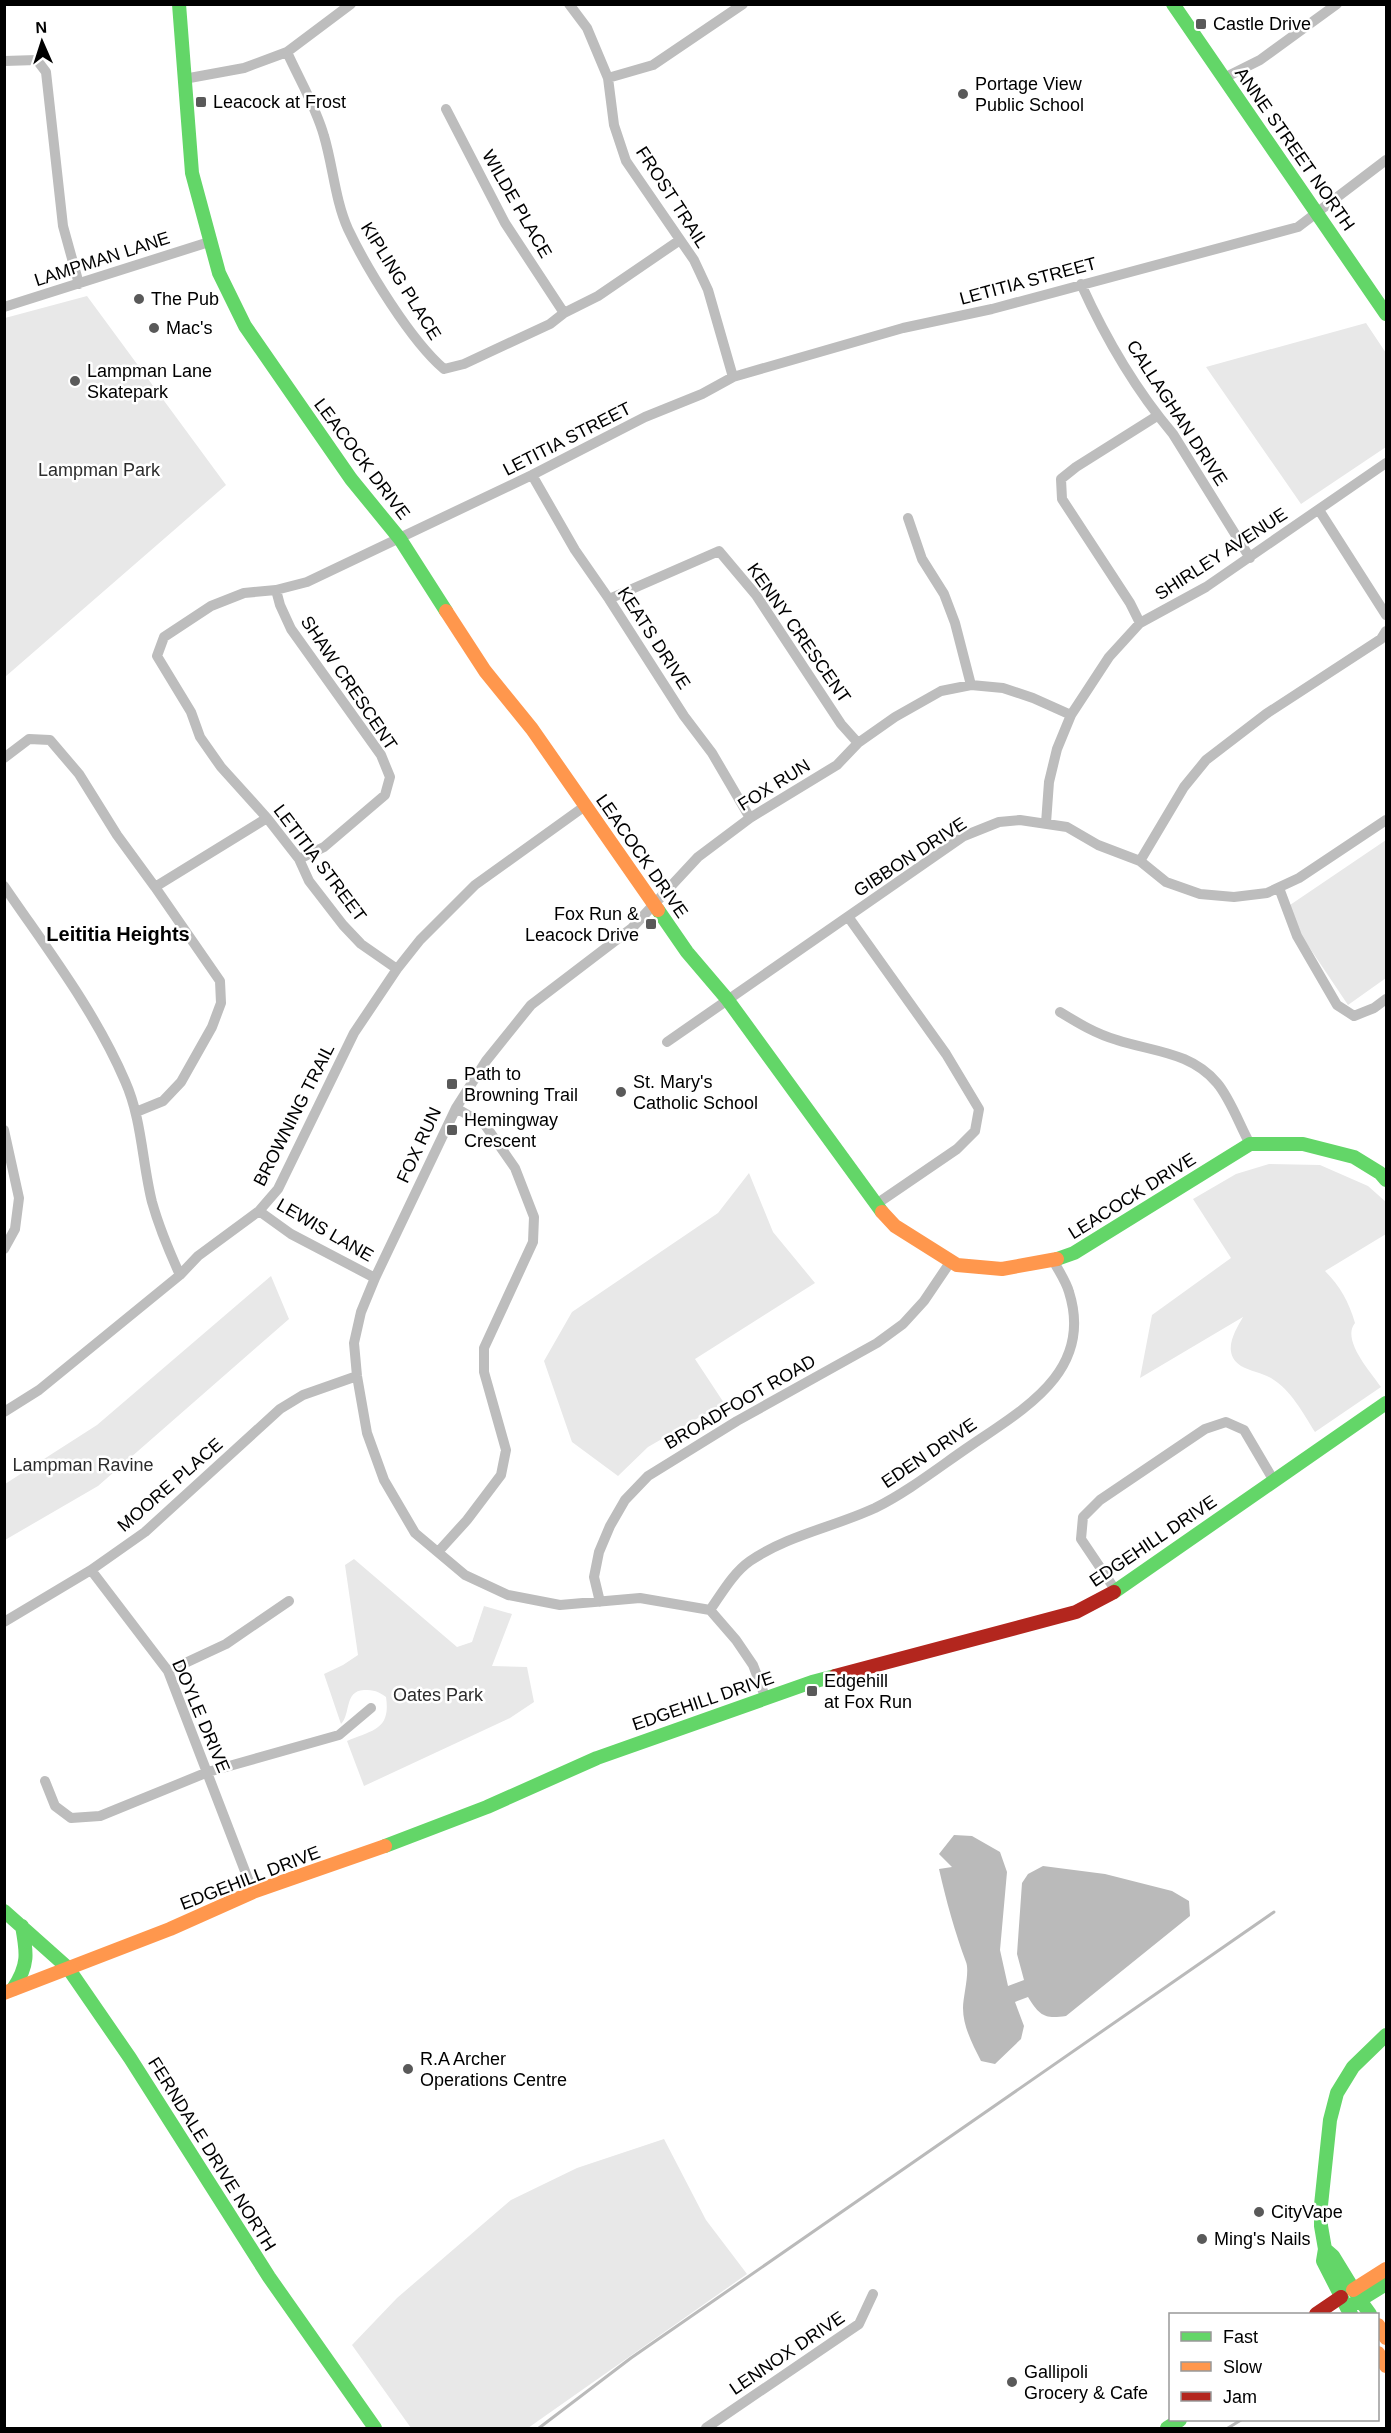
<svg xmlns="http://www.w3.org/2000/svg" width="1391" height="2433" font-family="Arial,sans-serif">
<rect width="100%" height="100%" fill="#fff"/>
<path fill="#e8e8e8" d="M 87,296 L 226,485 L 5,677 L 5,318 Z
M 1366,323 L 1386,353 L 1386,447 L 1301,504 L 1206,367 Z
M 1386,840 L 1386,978 L 1348,1005 L 1297,929 L 1290,905 Z
M 1269,1164 L 1320,1165 L 1368,1186 L 1386,1202 L 1386,1234 L 1325,1271 C 1340,1286 1349,1302 1355,1323 C 1341,1340 1371,1372 1381,1387 L 1315,1432 C 1303,1413 1291,1390 1271,1378 C 1262,1373 1250,1371 1241,1366 C 1221,1353 1235,1331 1243,1317 L 1140,1378 L 1152,1315 L 1231,1258 L 1193,1199 L 1236,1174 Z
M 749,1173 L 773,1232 L 815,1283 L 695,1359 L 724,1403 L 648,1447 L 618,1476 L 572,1442 L 544,1361 L 572,1312 L 718,1213 Z
M 271,1276 L 289,1319 L 98,1486 L 5,1540 L 5,1484 L 97,1425 Z
M 354,1559 L 457,1647 L 472,1642 L 484,1606 L 512,1614 L 492,1666 L 527,1667 L 534,1702 L 510,1718 L 364,1786 L 347,1741 C 372,1730 391,1730 386,1697 C 378,1691 374,1690 364,1690 C 344,1691 351,1714 341,1724 L 324,1674 L 343,1665 L 358,1655 L 345,1565 Z
M 664,2139 L 706,2220 L 747,2274 L 528,2428 L 411,2428 L 352,2345 L 397,2298 L 511,2200 L 577,2168 Z"/>
<path fill="#bababa" d="M 954,1835 L 972,1836 L 1000,1852 L 1007,1872 L 1000,1950 L 1008,1986 L 1024,1980 L 1017,1954 L 1022,1883 L 1028,1874 L 1043,1866 L 1105,1874 L 1172,1891 L 1189,1901 L 1190,1916 L 1066,2016 C 1044,2019 1040,2016 1028,1997 L 1015,2002 L 1024,2026 L 1021,2039 L 995,2064 L 981,2061 C 973,2045 963,2027 963,2008 C 963,1996 970,1972 966,1962 C 955,1933 946,1900 939,1869 L 952,1867 L 939,1854 Z"/>
<g fill="none" stroke-linecap="round" stroke-linejoin="round">
<path stroke="#bababa" stroke-width="3" d="M 539,2428 L 631,2358 L 1274,1912
M 1228,2428 L 1241,2420"/>
<path stroke="#bdbdbd" stroke-width="10" d="M 569,4 L 587,28 L 608,78 L 614,125 L 626,161 L 694,260 L 708,290 L 733,377
M 287,52 C 299,79 316,107 324,136 C 333,166 335,200 348,229 C 367,269 411,341 444,369 L 464,364 L 550,324 L 564,313 L 598,296 L 680,240
M 4,61 L 37,60 L 46,72 L 63,226 L 79,284
M 608,78 L 653,65 L 743,4
M 1224,78 L 1260,60 L 1337,4
M 184,79 L 244,68 L 287,52 L 351,4
M 446,109 L 505,223 L 564,313
M 1081,284 C 1105,337 1135,389 1173,434 L 1250,558
M 4,307 L 209,242
M 532,475 L 575,550 L 609,599 L 684,716 L 712,753 L 750,818
M 1319,510 L 1386,615
M 908,518 L 922,559 L 944,594 L 955,623 L 971,685
M 276,590 L 280,605 L 291,629 L 381,755 L 390,777 L 385,795 L 324,847 L 299,859
M 609,599 L 719,551 L 756,595 L 841,724 L 858,743
M 1140,623 L 1130,603 L 1062,499 L 1061,479 L 1076,467 L 1157,416
M 4,758 L 29,739 L 50,740 L 79,774 L 117,835 L 155,887 L 220,981 L 221,1003 L 212,1027 L 181,1082 L 163,1101 L 136,1112
M 1046,823 L 1049,782 L 1057,749 L 1071,715 L 1109,657 L 1140,623 L 1206,587 L 1386,463
M 1140,861 L 1184,787 L 1206,760 L 1266,714 L 1381,639 L 1386,631
M 4,886 C 47,949 95,1011 125,1081 C 142,1119 142,1162 152,1202 C 159,1227 169,1251 180,1275
M 155,887 L 267,818
M 1279,888 L 1297,936 L 1337,1005 L 1354,1016 L 1374,1008 L 1386,999
M 849,918 L 946,1054 L 979,1109 L 975,1131 L 957,1149 L 875,1205
M 397,969 L 361,944 L 343,925 L 309,881 L 299,859 L 267,818 L 221,767 L 200,737 L 191,712 L 157,656 L 164,637 L 211,606 L 244,593 L 276,590 L 307,582 L 532,475 L 645,417 L 702,394 L 733,377 L 903,328 L 992,309 L 1298,227 L 1386,160
M 1060,1012 C 1078,1023 1096,1034 1117,1040 C 1154,1052 1191,1052 1217,1083 C 1230,1098 1240,1126 1250,1144
M 667,1042 L 964,836 L 999,822 L 1020,820 L 1067,827 L 1098,845 L 1140,861 L 1166,882 L 1200,894 L 1234,897 L 1267,893 L 1299,878 L 1386,820
M 4,1130 L 19,1198 L 15,1229 L 4,1249
M 259,1211 L 291,1234 L 375,1278
M 4,1412 L 39,1390 L 180,1275 L 198,1256 L 259,1211 L 278,1189 L 354,1033 L 397,969 L 420,940 L 475,885 L 585,806
M 438,1552 L 467,1520 L 501,1475 L 506,1450 L 484,1372 L 484,1348 L 533,1242 L 534,1217 L 515,1168 L 485,1125 L 456,1108
M 91,1570 L 168,1671 L 253,1892
M 1116,1591 L 1081,1539 L 1083,1517 L 1100,1500 L 1205,1429 L 1226,1422 L 1244,1430 L 1274,1481
M 600,1602 L 594,1577 L 599,1552 L 610,1526 L 625,1500 L 648,1476 L 737,1421 L 877,1343 L 903,1324 L 924,1301 L 951,1261
M 710,1610 C 722,1593 733,1573 750,1561 C 788,1535 834,1527 875,1508 C 909,1491 939,1467 970,1446 C 1024,1409 1094,1371 1069,1292 C 1066,1281 1058,1270 1053,1260
M 4,1622 L 91,1570 L 145,1532 L 280,1409 L 303,1395 L 357,1376
M 168,1671 L 226,1644 L 289,1601
M 766,1699 L 753,1665 L 736,1640 L 710,1610 L 640,1598 L 560,1605 L 508,1595 L 465,1575 L 415,1533 L 384,1480 L 367,1433 L 357,1376 L 354,1343 L 361,1312 L 375,1278 L 456,1108 L 486,1061 L 531,1005 L 632,928 L 698,857 L 750,818 L 837,765 L 858,743 L 895,717 L 941,691 L 971,685 L 1003,688 L 1033,698 L 1071,715
M 45,1781 L 55,1806 L 71,1818 L 100,1816 L 208,1772 L 339,1735 L 371,1708
M 706,2428 L 859,2324 L 873,2294"/>
<path stroke="#63d668" stroke-width="14" d="M 179,4 L 192,173 L 219,273 L 245,326 L 351,479 L 400,539 L 446,611
M 1173,4 L 1386,314
M 658,910 L 687,952 L 727,999 L 882,1212
M 1057,1259 L 1074,1253 L 1250,1144 L 1303,1144 L 1354,1157 L 1380,1173 L 1386,1180
M 1114,1592 L 1386,1403
M 385,1846 L 487,1807 L 597,1758 L 812,1682 L 835,1676
M 4,1911 L 68,1968 L 130,2058 L 269,2277 L 375,2428
M 13,1989 C 29,1965 27,1953 22,1926
M 1325,2249 L 1333,2256 L 1360,2300 L 1347,2308 L 1323,2261 L 1325,2249 L 1321,2226 L 1321,2205 L 1330,2120 L 1337,2093 L 1353,2067 L 1386,2035
M 1360,2300 L 1386,2284
M 1360,2300 L 1370,2314
M 1347,2308 L 1351,2314
M 1167,2428 L 1180,2420"/>
<path stroke="#ff974d" stroke-width="14" d="M 446,611 L 485,671 L 532,729 L 658,910
M 882,1212 L 895,1226 L 957,1265 L 1002,1269 L 1057,1259
M 4,1993 L 170,1929 L 253,1892 L 385,1846
M 1353,2290 L 1386,2269
M 1378,2325 L 1386,2338
M 1378,2353 L 1386,2366"/>
<path stroke="#b3261e" stroke-width="14" d="M 835,1676 L 1076,1612 L 1114,1592
M 1316,2314 L 1341,2297"/>
</g>
<g fill="#595959" stroke="#fff" stroke-width="2">
<rect x="1195" y="18" width="12" height="12" rx="3"/>
<circle cx="963" cy="94" r="6"/>
<rect x="195" y="96" width="12" height="12" rx="3"/>
<circle cx="139" cy="299" r="6"/>
<circle cx="154" cy="328" r="6"/>
<circle cx="75" cy="381" r="6"/>
<rect x="645" y="918" width="12" height="12" rx="3"/>
<rect x="446" y="1078" width="12" height="12" rx="3"/>
<circle cx="621" cy="1092" r="6"/>
<rect x="446" y="1124" width="12" height="12" rx="3"/>
<rect x="806" y="1685" width="12" height="12" rx="3"/>
<circle cx="408" cy="2069" r="6"/>
<circle cx="1259" cy="2212" r="6"/>
<circle cx="1202" cy="2239" r="6"/>
<circle cx="1012" cy="2382" r="6"/>
</g>
<g text-anchor="middle" dominant-baseline="central" stroke-width="5" stroke-linejoin="round" paint-order="stroke">
<g font-size="18" fill="#000" stroke="#fff" text-anchor="start">
<text x="1213" y="24">Castle Drive</text>
<text x="975" y="84">Portage View<tspan x="975" dy="21">Public School</tspan></text>
<text x="213" y="102">Leacock at Frost</text>
<text x="151" y="299">The Pub</text>
<text x="166" y="328">Mac's</text>
<text x="87" y="371">Lampman Lane<tspan x="87" dy="21">Skatepark</tspan></text>
<text x="639" y="914" text-anchor="end">Fox Run &amp;<tspan x="639" dy="21">Leacock Drive</tspan></text>
<text x="464" y="1074">Path to<tspan x="464" dy="21">Browning Trail</tspan></text>
<text x="633" y="1082">St. Mary's<tspan x="633" dy="21">Catholic School</tspan></text>
<text x="464" y="1120">Hemingway<tspan x="464" dy="21">Crescent</tspan></text>
<text x="824" y="1681">Edgehill<tspan x="824" dy="21">at Fox Run</tspan></text>
<text x="420" y="2059">R.A Archer<tspan x="420" dy="21">Operations Centre</tspan></text>
<text x="1271" y="2212">CityVape</text>
<text x="1214" y="2239">Ming's Nails</text>
<text x="1024" y="2372">Gallipoli<tspan x="1024" dy="21">Grocery &amp; Cafe</tspan></text>
</g>
<g font-size="18" fill="#000" stroke="#fff">
<text transform="translate(1295 149) rotate(55)">ANNE STREET NORTH</text>
<text transform="translate(672 197) rotate(57)">FROST TRAIL</text>
<text transform="translate(517 204) rotate(60)">WILDE PLACE</text>
<text transform="translate(102 259) rotate(-18)">LAMPMAN LANE</text>
<text transform="translate(401 281) rotate(58)">KIPLING PLACE</text>
<text transform="translate(1028 281) rotate(-15)">LETITIA STREET</text>
<text transform="translate(1177 413) rotate(57)">CALLAGHAN DRIVE</text>
<text transform="translate(567 439) rotate(-27)">LETITIA STREET</text>
<text transform="translate(362 459) rotate(53)">LEACOCK DRIVE</text>
<text transform="translate(1221 554) rotate(-33)">SHIRLEY AVENUE</text>
<text transform="translate(799 633) rotate(55)">KENNY CRESCENT</text>
<text transform="translate(654 638) rotate(57)">KEATS DRIVE</text>
<text transform="translate(349 683) rotate(56)">SHAW CRESCENT</text>
<text transform="translate(774 785) rotate(-32)">FOX RUN</text>
<text transform="translate(642 856) rotate(55)">LEACOCK DRIVE</text>
<text transform="translate(910 857) rotate(-33)">GIBBON DRIVE</text>
<text transform="translate(320 863) rotate(53)">LETITIA STREET</text>
<text transform="translate(294 1115) rotate(-63)">BROWNING TRAIL</text>
<text transform="translate(419 1145) rotate(-65)">FOX RUN</text>
<text transform="translate(1132 1196) rotate(-32)">LEACOCK DRIVE</text>
<text transform="translate(325 1230) rotate(30)">LEWIS LANE</text>
<text transform="translate(740 1402) rotate(-30)">BROADFOOT ROAD</text>
<text transform="translate(929 1453) rotate(-34)">EDEN DRIVE</text>
<text transform="translate(170 1485) rotate(-41)">MOORE PLACE</text>
<text transform="translate(1153 1541) rotate(-34)">EDGEHILL DRIVE</text>
<text transform="translate(703 1701) rotate(-19)">EDGEHILL DRIVE</text>
<text transform="translate(201 1716) rotate(67)">DOYLE DRIVE</text>
<text transform="translate(250 1878) rotate(-21)">EDGEHILL DRIVE</text>
<text transform="translate(212 2154) rotate(58)">FERNDALE DRIVE NORTH</text>
<text transform="translate(787 2353) rotate(-34)">LENNOX DRIVE</text>
</g>
<g font-size="18" fill="#2c2c2c" stroke="#fff">
<text x="99" y="470">Lampman Park</text>
<text x="83" y="1465">Lampman Ravine</text>
<text x="438" y="1695">Oates Park</text>
</g>
<g font-size="20" font-weight="bold" fill="#000" stroke="#fff">
<text x="118" y="934">Leititia Heights</text>
</g>
</g>
<rect width="1391" height="2433" fill="none" stroke="#000000" stroke-width="12"/>
<rect x="1169" y="2313" width="210" height="108" fill="#ffffff" stroke="#999999" stroke-width="1.5"/>
<rect x="1181" y="2332" width="30" height="9" fill="#63d668" stroke="#999999" stroke-width="1.5"/>
<text x="1223" y="2343" font-size="18" fill="#000000">Fast</text>
<rect x="1181" y="2362" width="30" height="9" fill="#ff974d" stroke="#999999" stroke-width="1.5"/>
<text x="1223" y="2373" font-size="18" fill="#000000">Slow</text>
<rect x="1181" y="2392" width="30" height="9" fill="#b3261e" stroke="#999999" stroke-width="1.5"/>
<text x="1223" y="2403" font-size="18" fill="#000000">Jam</text>
<g transform="translate(42 42) rotate(357)" stroke="#ffffff" stroke-width="4.5" paint-order="stroke">
<path d="M0-4.5L10 22L0 15L-10 22Z" fill="#000000"/>
<text y="-9" font-size="16" font-weight="bold" text-anchor="middle" fill="#000000">N</text>
</g>
</svg>
